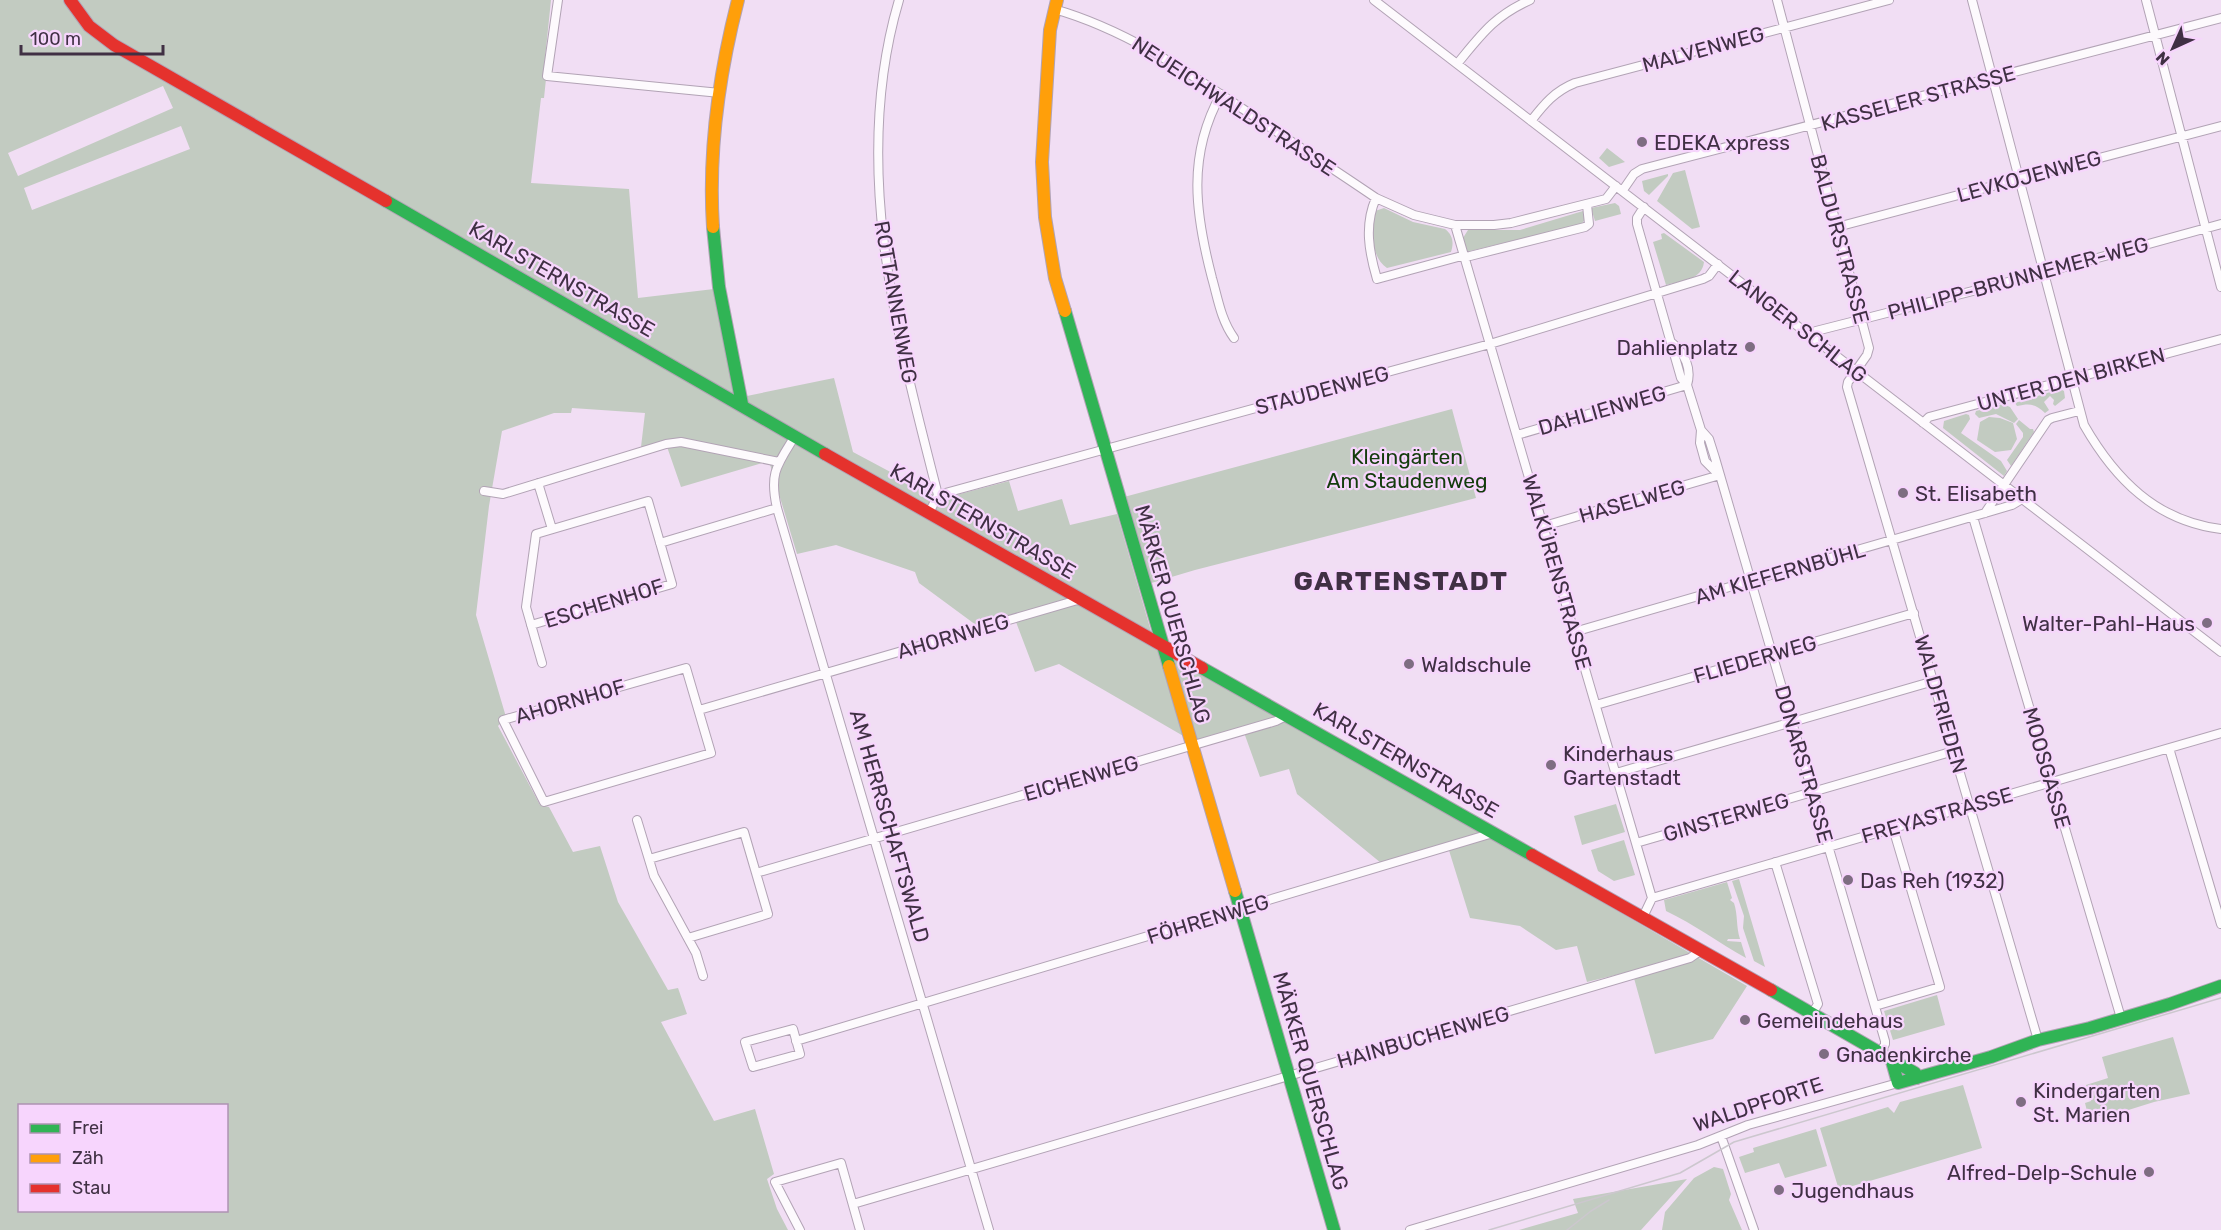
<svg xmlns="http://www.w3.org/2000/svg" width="2221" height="1230" font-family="Rubik,sans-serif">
<rect width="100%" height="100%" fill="#f1def4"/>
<path fill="#c2cbc1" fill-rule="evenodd" d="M 0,0 L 551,0 L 543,78 L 546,79 L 544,98 L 541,98 L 531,183 L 629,189 L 638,298 L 714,289 L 742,397 L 834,378 L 853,452 L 941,499 L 1009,481 L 1018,511 L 1062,499 L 1070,525 L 1117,514 L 1155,645 L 1243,694 L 1747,986 L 1713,1039 L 1655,1054 L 1632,971 L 1587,982 L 1577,946 L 1556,950 L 1520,926 L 1470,918 L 1447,844 L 1381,863 L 1297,794 L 1289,769 L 1260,777 L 1242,727 L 1192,741 L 1059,664 L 1035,672 L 1013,614 L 976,625 L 919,583 L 915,572 L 836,545 L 797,554 L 769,461 L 681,487 L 665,441 L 641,447 L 645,413 L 572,408 L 571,413 L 554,413 L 502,431 L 489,506 L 476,615 L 506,717 L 498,726 L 540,805 L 549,807 L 573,852 L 600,846 L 618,902 L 668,990 L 678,988 L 687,1014 L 661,1022 L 714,1121 L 755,1109 L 774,1174 L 767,1179 L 777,1209 L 788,1230 L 0,1230 ZM 163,86 L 173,108 L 18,176 L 8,153 ZM 181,126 L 190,149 L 32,210 L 24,188 ZM 20,1106 L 226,1106 L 226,1210 L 20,1210 Z
M 1607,148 L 1625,162 L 1609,167 L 1599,158 Z
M 1685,170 L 1700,227 L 1692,229 L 1657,201 L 1673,173 Z
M 1668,174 L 1668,176 L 1649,195 L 1644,191 L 1642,181 Z
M 1615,203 L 1619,206 L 1621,214 L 1595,221 L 1591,208 Z
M 1384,208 L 1413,222 L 1445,229 C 1453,235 1454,243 1451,252 L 1387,268 C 1371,258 1370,228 1375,211 Z
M 1583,211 L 1586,217 L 1582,224 L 1466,252 L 1463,238 L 1468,230 L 1520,230 Z
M 1664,233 L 1704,262 C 1702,280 1681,281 1666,285 L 1653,242 L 1662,239 L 1661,234 Z
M 2060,389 L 2064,391 L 2065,398 L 2055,406 L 2053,404 L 2054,400 L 2050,396 L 2044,402 L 2049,410 L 2045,413 C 2036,404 2030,403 2017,406 L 2015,403 Z
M 2003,404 L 2010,407 L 2018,419 L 2014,423 L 1996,414 L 1979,418 L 1975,414 L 1976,411 Z
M 1452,409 L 1476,498 L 1195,570 L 1148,584 L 1124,497 Z
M 1966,414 L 1969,415 L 1970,419 L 1961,433 L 2001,461 L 2007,471 L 2004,476 L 1943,428 L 1944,421 Z
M 1989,417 L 2000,418 L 2013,423 L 2017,439 L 2011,450 L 1995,452 L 1977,440 L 1980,422 Z
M 2019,420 L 2030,429 L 2033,429 L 2034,432 L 2011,466 L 2007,460 L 2023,437 L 2023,433 L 2016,424 Z
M 1616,804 L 1625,832 L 1582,845 L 1574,816 Z
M 1624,840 L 1635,875 L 1614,881 L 1598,871 L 1591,850 Z
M 1739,879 L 1765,967 L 1754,961 L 1743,928 L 1744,916 L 1732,881 Z
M 1727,882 L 1732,898 L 1730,900 L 1734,903 C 1738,915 1736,927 1740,939 L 1728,939 L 1727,941 L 1741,942 L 1746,958 C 1719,943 1694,924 1666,911 L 1664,900 Z
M 1937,995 L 1945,1025 L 1893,1040 L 1884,1011 Z
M 2173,1037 L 2190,1094 L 2154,1102 L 2106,1117 L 2105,1114 L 2089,1119 L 2085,1103 L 2091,1101 L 2086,1085 L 2108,1078 L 2102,1057 Z
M 1963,1085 L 1982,1148 L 1839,1190 L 1820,1128 L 1888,1107 L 1894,1113 L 1900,1102 Z
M 1816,1129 L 1827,1166 L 1785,1178 L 1779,1163 L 1745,1173 L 1739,1157 L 1754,1152 L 1753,1148 Z
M 1714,1167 L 1723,1169 L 1731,1194 L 1729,1200 L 1742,1230 L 1662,1230 L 1665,1212 L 1694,1178 Z
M 1687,1179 L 1641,1230 L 1519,1230 L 1578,1213 L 1573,1199 Z"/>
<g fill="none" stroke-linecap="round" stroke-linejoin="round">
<g stroke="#b2a3b5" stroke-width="10">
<path id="street" d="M 558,0 L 547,76 L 720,93
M 899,0 C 850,165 897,335 938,495
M 1374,0 L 2221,652
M 1777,0 L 1869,348 L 1867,355 L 1848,382 L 1847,387 L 2038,1040
M 1972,0 L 2084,425 C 2115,479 2156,521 2221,529
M 2146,0 L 2221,287
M 1054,9 C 1124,29 1183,69 1243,109 C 1287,139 1332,168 1376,198 L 1414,215 L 1455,225 L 1494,225 L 1511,223 L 1606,199 L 1616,186
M 1457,64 C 1481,35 1494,16 1530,0
M 1221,94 C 1187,155 1195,213 1212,278 C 1218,299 1221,320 1234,338
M 1531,121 C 1544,104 1555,91 1575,83 L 1889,0
M 1623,190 L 1634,174 L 1642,169 L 2221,18
M 1376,198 C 1364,225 1369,252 1377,279 L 1458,257 L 1470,256 L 1585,227 L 1589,224 L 1587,205
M 1644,207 L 1637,218 L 1637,224 L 1681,378 L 1687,385 L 1701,430 L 1700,443 L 1705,461 L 1719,475
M 1455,225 L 1652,898 L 1643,917
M 1837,227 L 2221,126
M 1816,331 L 2043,273 L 2221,224
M 1672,343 C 1685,353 1692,369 1687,385
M 1923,423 L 1929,417 L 2221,339
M 1701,430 L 1709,439 L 1715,458 L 1885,1041 L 1885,1044 L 1881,1052
M 1517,435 L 1687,385
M 795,436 C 777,465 769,473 777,508 L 989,1230
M 538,483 L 552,529
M 484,491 L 503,494 L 666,444 L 681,442 L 779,462
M 929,513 L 938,495 L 1490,344 L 1703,279 L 1709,276 L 1718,264
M 1985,513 L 2048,420 L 2052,418 L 2079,411
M 1973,517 L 2121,1018
M 1544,526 L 1720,475
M 660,543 L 777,508
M 531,625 L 672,584 L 648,501 L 536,534 L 526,607 L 542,663
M 1574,632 L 1985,513 L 2012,505 L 2022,499
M 686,668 L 711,753 L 544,802 L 503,720 Z
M 1596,705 L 1914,613
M 699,710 L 1081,599
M 2169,748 L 2221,924
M 1616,773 L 1934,681
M 637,820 L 654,876 L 696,953 L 703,976
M 1636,843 L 1954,751
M 649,859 L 744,832 L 756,873
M 1775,862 L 1818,1004 L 1812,1014
M 1652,898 L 2221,733
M 688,938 L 768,914 L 756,873 L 1276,721 L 1288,715
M 1875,1006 L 1940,987 L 1893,828
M 793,1029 L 800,1054 L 753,1067 L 745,1042 Z
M 796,1041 L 1493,833
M 1721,1136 L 1754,1230
M 853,1204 L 1690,958 L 1700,951
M 800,1230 L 775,1182 L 841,1163 L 860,1230
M 1410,1230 L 1698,1145 L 1748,1125 L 1898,1083"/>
</g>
<g stroke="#b2a3b5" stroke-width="14">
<path id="fast" d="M 386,201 L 825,454
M 713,227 L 719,287 L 742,404
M 1065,311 L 1169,666
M 1202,668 L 1532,855
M 1235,891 L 1334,1230
M 1771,990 L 1915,1073 L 1917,1078
M 1891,1058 L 1898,1083 L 1991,1057 L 2038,1040 L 2090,1028 L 2170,1004 L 2221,986"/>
</g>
<g stroke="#b2a3b5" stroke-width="14">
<path id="slow" d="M 1057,0 L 1050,30 L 1042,162 L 1045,217 L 1055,278 L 1065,311
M 713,227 C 708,150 719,74 738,0
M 1169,666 L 1235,891"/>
</g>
<g stroke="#b2a3b5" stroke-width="14">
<path id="jam" d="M 70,0 L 89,26 L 114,45 L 386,201
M 825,454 L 1202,668
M 1532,855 L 1771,990"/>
</g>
<use href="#street" stroke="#fdfafd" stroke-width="8"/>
<use href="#fast" stroke="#30b455" stroke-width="12"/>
<use href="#slow" stroke="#ff9f0a" stroke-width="12"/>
<use href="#jam" stroke="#e5322d" stroke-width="12"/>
<path stroke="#ccc7ce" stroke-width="1.5" d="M 1489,1230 L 1680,1173 L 1734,1142 L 2221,998
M 1567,1230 L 1591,1211 L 1609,1200"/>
</g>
<g fill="#7e6d82" stroke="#f7d5fd" stroke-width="2">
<circle cx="1642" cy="142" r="6"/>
<circle cx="1750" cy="347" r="6"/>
<circle cx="1903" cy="493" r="6"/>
<circle cx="2207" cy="623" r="6"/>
<circle cx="1409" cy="664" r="6"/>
<circle cx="1551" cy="765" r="6"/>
<circle cx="1848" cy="880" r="6"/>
<circle cx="1745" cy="1020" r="6"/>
<circle cx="1824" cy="1054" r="6"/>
<circle cx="2021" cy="1102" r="6"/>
<circle cx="2149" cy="1172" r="6"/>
<circle cx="1779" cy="1190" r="6"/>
</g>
<g text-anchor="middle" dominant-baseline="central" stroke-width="4.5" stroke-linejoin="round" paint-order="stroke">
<g font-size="21" fill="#403044" stroke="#f7d5fd">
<text transform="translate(1703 49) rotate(-15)">MALVENWEG</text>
<text transform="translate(1918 98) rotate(-15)">KASSELER STRASSE</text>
<text transform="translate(1234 106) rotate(33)">NEUEICHWALDSTRASSE</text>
<text transform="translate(2029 176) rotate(-15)">LEVKOJENWEG</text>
<text transform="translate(1840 239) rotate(75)">BALDURSTRASSE</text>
<text transform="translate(2018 278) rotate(-15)">PHILIPP-BRUNNEMER-WEG</text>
<text transform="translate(562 279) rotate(30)">KARLSTERNSTRASSE</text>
<text transform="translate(896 302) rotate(80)">ROTTANNENWEG</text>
<text transform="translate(1798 326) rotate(38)">LANGER SCHLAG</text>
<text transform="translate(2071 379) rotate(-15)">UNTER DEN BIRKEN</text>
<text transform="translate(1322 390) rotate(-15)">STAUDENWEG</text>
<text transform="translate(1602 410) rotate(-16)">DAHLIENWEG</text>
<text transform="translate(1632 501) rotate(-16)">HASELWEG</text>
<text transform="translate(983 521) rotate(30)">KARLSTERNSTRASSE</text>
<text transform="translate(1557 572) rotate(74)">WALKÜRENSTRASSE</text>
<text transform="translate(1780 573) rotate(-16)">AM KIEFERNBÜHL</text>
<text transform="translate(604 603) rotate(-17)">ESCHENHOF</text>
<text transform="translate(1173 614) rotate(74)">MÄRKER QUERSCHLAG</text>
<text transform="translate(953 636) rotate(-16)">AHORNWEG</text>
<text transform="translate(1755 659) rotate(-16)">FLIEDERWEG</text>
<text transform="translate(570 701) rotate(-16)">AHORNHOF</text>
<text transform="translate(1941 704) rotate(74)">WALDFRIEDEN</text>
<text transform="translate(1406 760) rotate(30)">KARLSTERNSTRASSE</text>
<text transform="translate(1804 764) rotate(74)">DONARSTRASSE</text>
<text transform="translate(2047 768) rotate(74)">MOOSGASSE</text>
<text transform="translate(1081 778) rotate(-16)">EICHENWEG</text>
<text transform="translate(1937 815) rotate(-16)">FREYASTRASSE</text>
<text transform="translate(1726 817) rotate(-16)">GINSTERWEG</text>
<text transform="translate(890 826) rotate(74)">AM HERRSCHAFTSWALD</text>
<text transform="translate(1208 919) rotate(-17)">FÖHRENWEG</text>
<text transform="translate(1423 1037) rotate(-16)">HAINBUCHENWEG</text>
<text transform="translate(1311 1081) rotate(74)">MÄRKER QUERSCHLAG</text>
<text transform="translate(1758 1104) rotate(-18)">WALDPFORTE</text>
</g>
<g font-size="21" fill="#403044" stroke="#f7d5fd" text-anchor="start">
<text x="1654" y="142">EDEKA xpress</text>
<text x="1738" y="347" text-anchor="end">Dahlienplatz</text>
<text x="1915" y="493">St. Elisabeth</text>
<text x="2195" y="623" text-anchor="end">Walter-Pahl-Haus</text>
<text x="1421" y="664">Waldschule</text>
<text x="1563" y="753">Kinderhaus<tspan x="1563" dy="24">Gartenstadt</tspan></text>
<text x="1860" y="880">Das Reh (1932)</text>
<text x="1757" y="1020">Gemeindehaus</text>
<text x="1836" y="1054">Gnadenkirche</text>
<text x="2033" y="1090">Kindergarten<tspan x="2033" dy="24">St. Marien</tspan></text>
<text x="2137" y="1172" text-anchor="end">Alfred-Delp-Schule</text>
<text x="1791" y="1190">Jugendhaus</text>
</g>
<g font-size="21" fill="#133c0c" stroke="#f7d5fd">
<text x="1407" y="456">Kleingärten<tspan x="1407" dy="24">Am Staudenweg</tspan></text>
</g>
<g font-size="27" font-weight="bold" letter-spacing="1.5" fill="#403044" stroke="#f7d5fd">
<text x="1401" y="581">GARTENSTADT</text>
</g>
</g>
<rect x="18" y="1104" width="210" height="108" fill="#f7d5fd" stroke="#ae93b3" stroke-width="1.5"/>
<rect x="30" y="1124" width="30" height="9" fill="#30b455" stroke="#ae93b3" stroke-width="1.5"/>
<text x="72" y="1134" font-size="18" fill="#403044">Frei</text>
<rect x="30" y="1154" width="30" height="9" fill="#ff9f0a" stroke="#ae93b3" stroke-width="1.5"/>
<text x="72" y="1164" font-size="18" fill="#403044">Zäh</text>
<rect x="30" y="1184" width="30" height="9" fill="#e5322d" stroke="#ae93b3" stroke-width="1.5"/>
<text x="72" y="1194" font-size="18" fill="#403044">Stau</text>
<g transform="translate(2173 48) rotate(225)" stroke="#f7d5fd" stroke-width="4.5" paint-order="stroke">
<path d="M0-4.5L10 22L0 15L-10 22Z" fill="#403044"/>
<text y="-9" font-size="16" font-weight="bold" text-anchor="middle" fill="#403044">N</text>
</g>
<path d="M21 45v9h142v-9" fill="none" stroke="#403044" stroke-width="3"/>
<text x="30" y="45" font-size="18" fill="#403044" stroke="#f7d5fd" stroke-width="4.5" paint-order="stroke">100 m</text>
</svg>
